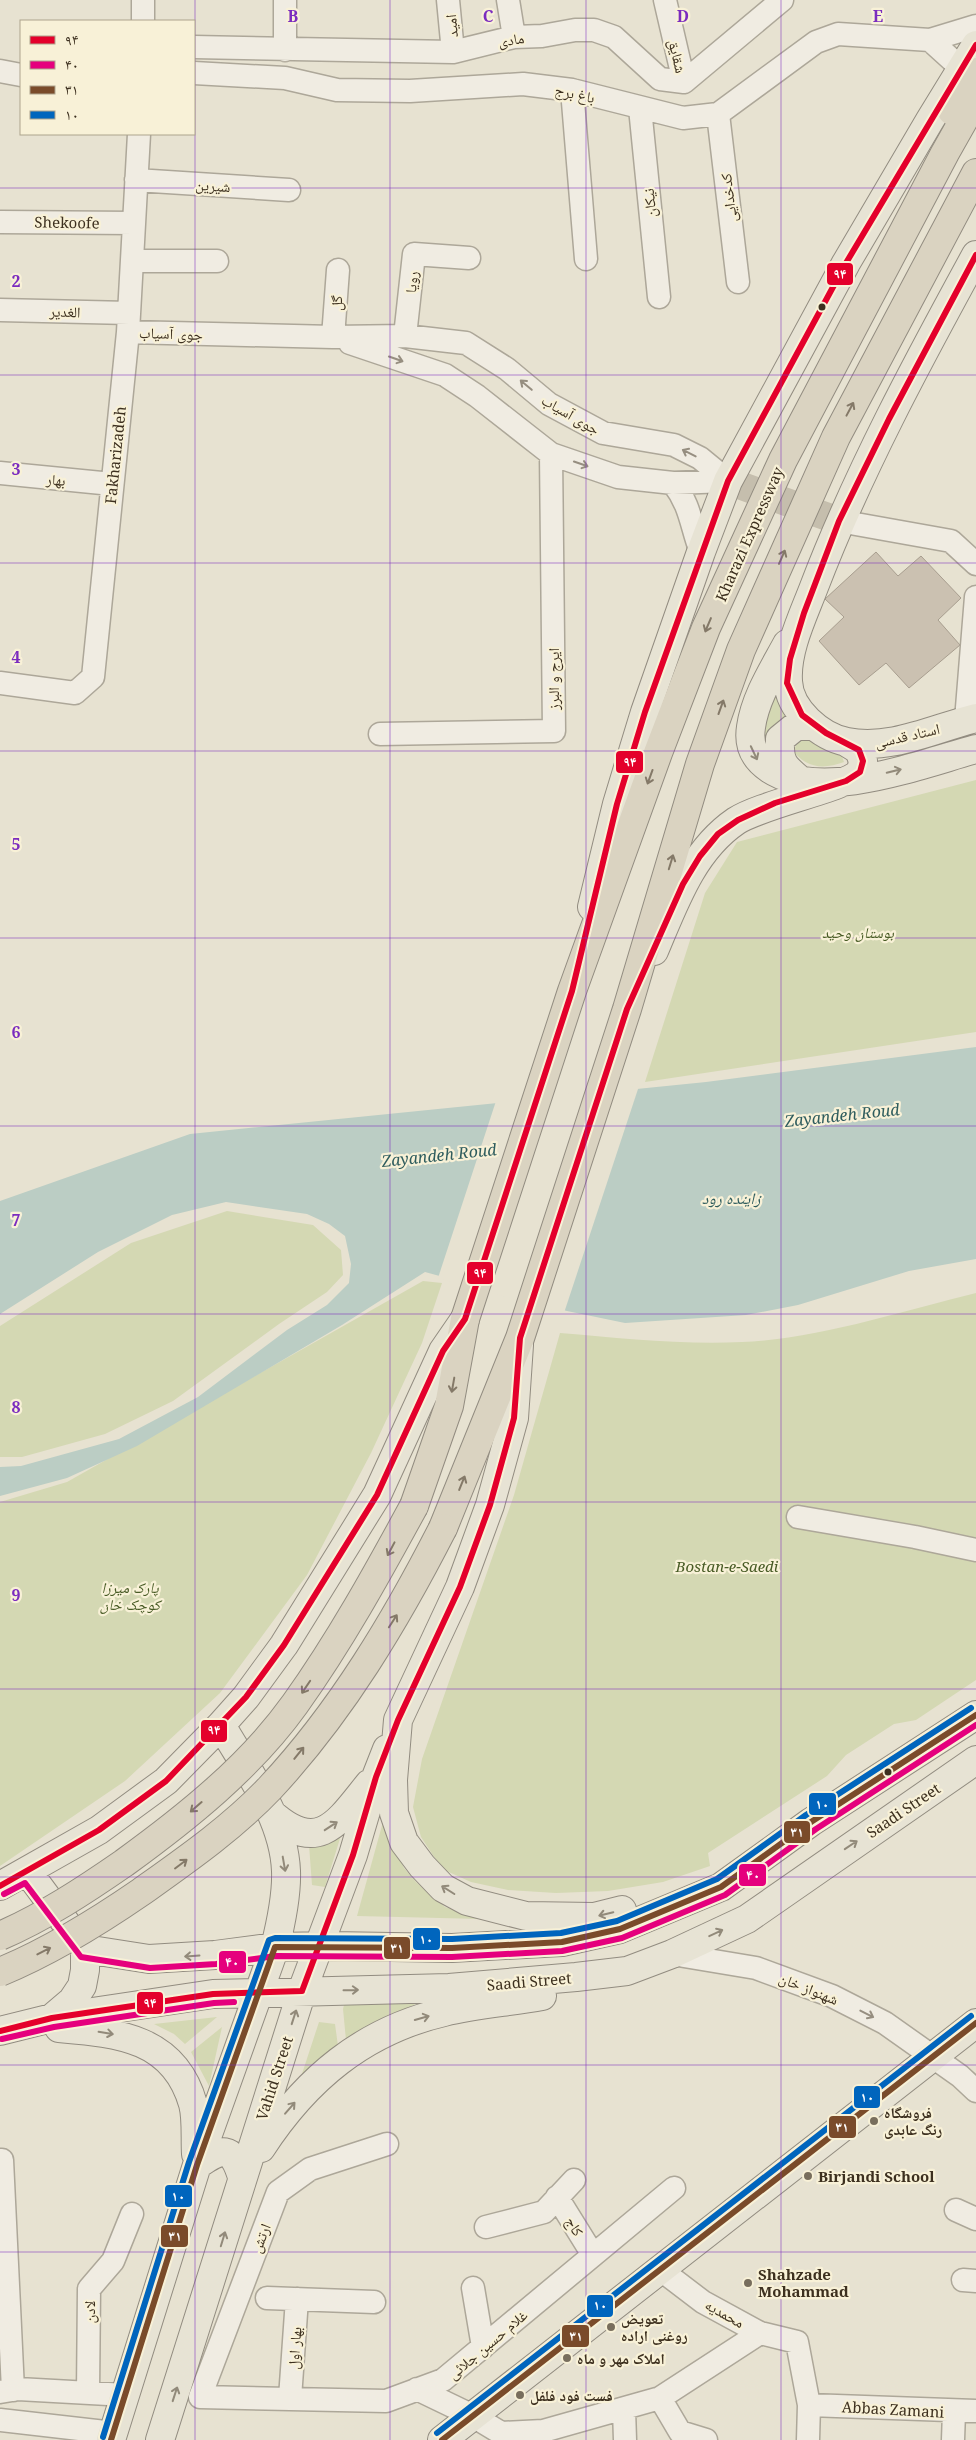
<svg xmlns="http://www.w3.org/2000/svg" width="976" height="2440" font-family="'Noto Serif','Noto Naskh Arabic',serif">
<rect width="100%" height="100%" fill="#e7e2d1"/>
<path fill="#d4d8b3" d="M 778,680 L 792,721 L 773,756 L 764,741 L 766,708 Z
M 810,737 L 841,754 L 844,762 C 825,769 808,769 794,752 C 796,742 799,739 810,737 Z
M 976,780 L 976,1032 L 645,1082 L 705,893 L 737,842 Z
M 227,1211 L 313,1225 L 341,1250 L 343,1275 L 327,1292 L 279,1324 L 173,1401 L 105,1434 L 22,1457 L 0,1457 L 0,1326 L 131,1243 Z
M 423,1281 L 442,1283 L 422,1343 L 371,1453 L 307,1575 L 220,1693 L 125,1781 L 0,1866 L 0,1502 L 67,1482 Z
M 976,1293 L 976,1680 L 916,1720 L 894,1724 L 846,1755 L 827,1776 L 708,1853 L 710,1866 L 663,1882 L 608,1891 L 556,1893 L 508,1890 L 471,1882 L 442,1869 L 421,1837 L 413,1807 L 422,1759 L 514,1495 L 560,1333 C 620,1338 682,1345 742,1342 C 818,1339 902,1311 976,1293 Z
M 386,1811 L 390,1836 L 404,1868 L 416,1882 L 445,1907 L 482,1919 L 357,1916 Z
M 342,1832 L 325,1887 L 312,1885 L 309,1845 Z
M 346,1997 L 425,1999 L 346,2040 L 343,2009 Z
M 217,2017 L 185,2044 L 174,2034 L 154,2024 Z
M 319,2022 L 335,2024 L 338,2046 L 297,2089 Z
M 222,2027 L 209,2086 L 191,2052 Z"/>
<path fill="#bbcdc4" d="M 976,1047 L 976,1259 L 909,1271 L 798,1305 L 746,1315 L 625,1323 L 567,1311 L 425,1272 L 342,1325 L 137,1446 L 67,1478 L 0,1496 L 0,1467 L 21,1466 L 119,1439 L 198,1397 L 287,1330 L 327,1305 L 349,1283 L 351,1264 L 345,1236 L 329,1224 L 307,1214 L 226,1202 L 172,1215 L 98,1252 L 0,1314 L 0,1201 L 190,1134 L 706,1082 Z"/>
<path fill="#e7e2d1" d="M 639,1086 L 564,1313 L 438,1278 L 496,1101 Z"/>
<path fill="#cbc1b1" stroke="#a89e8f" d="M 876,552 L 898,576 L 921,556 L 961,598 L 938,620 L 960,645 L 909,688 L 886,663 L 859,685 L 819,641 L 844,617 L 825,599 Z"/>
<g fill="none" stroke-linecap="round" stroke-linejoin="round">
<path stroke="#c5bead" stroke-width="28" stroke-dasharray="28 14" stroke-linecap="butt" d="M 728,481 L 839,521"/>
<g stroke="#ada799" stroke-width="25">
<path id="minor" d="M 285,0 L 285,50
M 448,0 L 453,52
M 508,0 L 514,37
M 665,0 L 684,82
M 143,21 L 143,0
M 930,40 L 962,69
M 194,47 L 453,52 L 514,37 L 542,36 L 575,30 L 594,30 L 614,37 L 660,79 L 684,82 L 782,0
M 0,71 L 21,75
M 194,73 L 285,78 L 337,90 L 410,91 L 523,84 L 572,90 L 683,118 L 718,114 L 816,42 L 838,34 L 930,40 L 976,26
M 572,90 L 586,259
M 640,108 L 659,297
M 718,114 L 738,282
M 136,180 L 289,190
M 0,222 L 134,223
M 132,261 L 217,261
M 0,310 L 129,313
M 128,332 L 333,337 L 405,336 L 466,343 L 507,369 L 549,404 L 603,433 L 674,445 L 700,458 L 728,481
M 405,336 L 414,254 L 469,258
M 333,337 L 338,270
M 350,343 L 445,375 L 477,396 L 551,454 L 618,477 L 673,483 L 728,481
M 0,473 L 112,484
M 673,483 C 691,506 691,526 701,552
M 839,521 L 951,541 L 976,564
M 0,683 L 75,693 L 93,677 L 128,332 L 139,134
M 966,720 L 976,597
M 380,734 L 554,731 L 551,454
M 798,1517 L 915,1537 L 976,1550
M 672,1954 L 756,1968 L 832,1996 L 885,2023 L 960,2076 L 976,2091
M 387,2144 L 310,2169 L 278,2192 L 200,2397 L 386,2401 L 443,2380 L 674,2188
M 0,2160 L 2,2160 L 13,2390
M 557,2197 L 593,2255
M 956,2210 L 976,2219
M 486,2227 L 544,2212 L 574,2180
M 661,2270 L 703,2302 L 760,2333 L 797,2342 L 809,2405 L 808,2440
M 963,2280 L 976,2281
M 473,2288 L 483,2347
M 267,2298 L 374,2302
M 417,2389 L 473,2416 L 501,2433 L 543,2431 L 660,2398 L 760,2333
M 0,2392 L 18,2389 L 126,2395
M 88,2393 L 89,2289 L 113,2261 L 132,2214
M 290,2398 L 297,2299
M 660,2398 L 680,2432 L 706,2440
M 809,2405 L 976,2411
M 624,2409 L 625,2440
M 0,2420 L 114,2433
M 953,2440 L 954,2412"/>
</g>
<g stroke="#928c80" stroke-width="30">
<path id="major" d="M 976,255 C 917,363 858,472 814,587 C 803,616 786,650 788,681 C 789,710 821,737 847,742 C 890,751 935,728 976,718
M 787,644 C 773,670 755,698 751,727 C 748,746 755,759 770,769 C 822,803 921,764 976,749
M 800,780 C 783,766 779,762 780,739 L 796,726 L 813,726
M 592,907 L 617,804 L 645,712 L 701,552 L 728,481 L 846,263 L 930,120 L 976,45
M 654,951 C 674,904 692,851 736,821 C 762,804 848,787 860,772 C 862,770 862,764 863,761 L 859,750 L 846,742
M 519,1345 L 514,1418 L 490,1505 L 460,1587 L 398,1720 L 393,1780 L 394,1813 L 404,1842 L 422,1866 L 443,1888 L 467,1901 L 526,1916 L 594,1917 L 622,1910
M 272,1814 C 319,1856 339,1821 369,1784
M 28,1872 L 85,1949 L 85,1970 L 82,1986 L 72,2001 L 52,2018
M 0,1886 L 99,1830 L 166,1781 L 221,1725 L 246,1697 L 284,1645 L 377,1495 L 443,1351 L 465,1319
M 85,1949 L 149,1959 L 215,1955 L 275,1947 L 332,1946 L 452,1948 L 562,1942 L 620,1929 L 721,1887 L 811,1822 L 976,1715
M 59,2028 C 117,2033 174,2037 193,2104 C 197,2119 195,2138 196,2154
M 0,2031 L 52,2018 L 213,1994 L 449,1988 L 576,1977 L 627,1971 L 672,1954 L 747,1919 L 976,1760
M 261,2148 C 306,2079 363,2031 444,2012 C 476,2004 510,2002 542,1996
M 197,2165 C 222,2148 232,2144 242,2177
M 111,2440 L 197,2165 L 275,1947 C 281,1923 287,1896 286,1871 C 284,1818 247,1770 221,1725
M 160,2440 L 302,1991 L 353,1855 L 376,1777 L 387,1749
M 442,2440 L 976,2023"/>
</g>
<g stroke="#928c80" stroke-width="30">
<path id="highway" d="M 952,111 L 976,72
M 414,1506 L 449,1406 L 465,1319 L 572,991 L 658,753 L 706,628 L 783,460 L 945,153 L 976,98
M 443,1528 L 520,1338 L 627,1009 L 700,764 L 741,650 L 836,437 L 976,173"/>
</g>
<use href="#minor" stroke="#f0ece2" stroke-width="22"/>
<use href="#major" stroke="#e7e3d4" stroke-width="28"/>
<use href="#highway" stroke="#dad3c1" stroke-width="28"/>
<g stroke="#928c80" stroke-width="30" stroke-linecap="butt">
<path id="highway-bridge" d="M 0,1936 C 44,1917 85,1890 124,1863 C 186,1818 250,1767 295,1704 C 340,1641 377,1574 414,1506
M 0,1972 C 51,1951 96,1923 141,1892 C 186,1860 232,1828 270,1788 C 341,1712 396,1620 443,1528"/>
</g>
<use href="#highway-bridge" stroke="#dad3c1" stroke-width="28"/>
<g stroke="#f8f1d7" stroke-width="10">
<path id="bus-1" d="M 0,1886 L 99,1830 L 166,1781 L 246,1697 L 284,1645 L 377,1495 L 443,1351 L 465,1319 L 572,991 L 617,804 L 645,712 L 728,481 L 846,263 L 976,45
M 302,1991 L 353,1855 L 376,1777 L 398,1720 L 460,1587 L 490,1505 L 514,1418 L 520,1338 L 627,1009 L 683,884 L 700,856 L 718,834 L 738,820 L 775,803 L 846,781 L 860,772 L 863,761 L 859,750 L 826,733 L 802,715 L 787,683 L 790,659 L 804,613 L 839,521 L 889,419 L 976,255
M 0,2031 L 52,2018 L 213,1994 L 302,1991"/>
</g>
<g stroke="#f8f1d7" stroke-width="10">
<path id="bus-2" d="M 4,1894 L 25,1883 L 81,1957 L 150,1968 L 216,1964 L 276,1956 L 452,1957 L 562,1951 L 622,1938 L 725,1895 L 816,1829 L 976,1725
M 2,2039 L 54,2027 L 214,2003 L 234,2002"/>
</g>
<g stroke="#f8f1d7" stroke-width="10">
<path id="bus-3" d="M 111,2440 L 197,2165 L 275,1947 L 452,1948 L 562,1942 L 620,1929 L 721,1887 L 811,1822 L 976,1715
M 442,2440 L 976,2023"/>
</g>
<g stroke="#f8f1d7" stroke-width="10">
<path id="bus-4" d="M 437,2433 L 971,2016
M 103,2437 L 189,2162 L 269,1940 L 275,1938 L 452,1939 L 561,1933 L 617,1921 L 717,1879 L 806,1815 L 971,1708"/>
</g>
<use href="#bus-1" stroke="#e4002b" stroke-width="6"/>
<use href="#bus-2" stroke="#e5007d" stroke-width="6"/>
<use href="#bus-3" stroke="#7a4b2a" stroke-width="6"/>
<use href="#bus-4" stroke="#0065bd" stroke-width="6"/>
</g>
<defs><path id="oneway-shaft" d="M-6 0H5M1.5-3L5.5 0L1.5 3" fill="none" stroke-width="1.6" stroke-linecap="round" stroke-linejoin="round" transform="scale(1.25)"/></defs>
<g stroke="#968e80">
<use href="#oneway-shaft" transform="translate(396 359) rotate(19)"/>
<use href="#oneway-shaft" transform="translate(526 385) rotate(-140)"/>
<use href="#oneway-shaft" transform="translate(689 453) rotate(-153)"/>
<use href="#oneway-shaft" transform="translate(581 464) rotate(19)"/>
<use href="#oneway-shaft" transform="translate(867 2014) rotate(27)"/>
</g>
<g stroke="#847968">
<use href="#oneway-shaft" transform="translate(850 409) rotate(-62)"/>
<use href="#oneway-shaft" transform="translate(782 557) rotate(-66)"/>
<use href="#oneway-shaft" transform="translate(708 625) rotate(113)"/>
<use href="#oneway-shaft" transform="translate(721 707) rotate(-70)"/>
<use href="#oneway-shaft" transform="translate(650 777) rotate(110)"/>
<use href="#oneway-shaft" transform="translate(671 862) rotate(-73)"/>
<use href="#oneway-shaft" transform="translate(453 1385) rotate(100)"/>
<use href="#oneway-shaft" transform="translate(462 1483) rotate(-68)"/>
<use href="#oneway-shaft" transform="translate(391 1549) rotate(118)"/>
<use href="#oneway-shaft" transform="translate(393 1621) rotate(-57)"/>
<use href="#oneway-shaft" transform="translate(306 1687) rotate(124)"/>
<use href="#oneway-shaft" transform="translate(299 1753) rotate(-51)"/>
<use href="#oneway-shaft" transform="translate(196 1807) rotate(139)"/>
<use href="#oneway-shaft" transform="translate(181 1864) rotate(-37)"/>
<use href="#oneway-shaft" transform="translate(44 1951) rotate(-27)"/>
</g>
<g stroke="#928a7a">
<use href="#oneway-shaft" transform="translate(754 753) rotate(65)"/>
<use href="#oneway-shaft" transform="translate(894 771) rotate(-14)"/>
<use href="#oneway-shaft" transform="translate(331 1826) rotate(-33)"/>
<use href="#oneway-shaft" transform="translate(851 1845) rotate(-34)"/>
<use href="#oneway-shaft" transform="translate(284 1864) rotate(80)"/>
<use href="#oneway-shaft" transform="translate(448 1890) rotate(-148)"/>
<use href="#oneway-shaft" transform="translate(606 1914) rotate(167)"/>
<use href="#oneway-shaft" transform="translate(716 1933) rotate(-25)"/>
<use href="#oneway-shaft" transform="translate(192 1956) rotate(176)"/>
<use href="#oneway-shaft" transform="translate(351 1990) rotate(-1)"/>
<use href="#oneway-shaft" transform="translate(294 2017) rotate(-72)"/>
<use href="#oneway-shaft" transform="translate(422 2018) rotate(-16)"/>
<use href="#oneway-shaft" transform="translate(106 2033) rotate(9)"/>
<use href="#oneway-shaft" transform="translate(290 2108) rotate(-49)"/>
<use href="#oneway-shaft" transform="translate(223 2239) rotate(-73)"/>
<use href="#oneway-shaft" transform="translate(175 2394) rotate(-72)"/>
</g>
<path fill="none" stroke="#7b2cbf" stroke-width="1" stroke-opacity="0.55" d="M 195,0 L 195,2440M 390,0 L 390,2440M 586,0 L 586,2440M 781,0 L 781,2440M 0,188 L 976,188M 0,375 L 976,375M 0,563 L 976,563M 0,751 L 976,751M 0,938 L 976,938M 0,1126 L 976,1126M 0,1314 L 976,1314M 0,1502 L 976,1502M 0,1689 L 976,1689M 0,1877 L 976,1877M 0,2065 L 976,2065M 0,2252 L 976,2252"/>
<g fill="#3d301f" stroke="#f8f1d7" stroke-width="2">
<circle cx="822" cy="307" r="4.5"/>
<circle cx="888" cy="1772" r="4.5"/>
</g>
<g fill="#786e5d" stroke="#f8f1d7" stroke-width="2">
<circle cx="874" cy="2121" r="5"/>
<circle cx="808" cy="2176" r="5"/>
<circle cx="748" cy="2283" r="5"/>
<circle cx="611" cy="2327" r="5"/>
<circle cx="567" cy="2358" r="5"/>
<circle cx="520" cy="2395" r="5"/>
</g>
<g text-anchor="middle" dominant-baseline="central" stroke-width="4.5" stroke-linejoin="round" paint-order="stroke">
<g font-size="15" fill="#3d301f" stroke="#f8f1d7">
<text transform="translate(451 26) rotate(-95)">امید</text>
<text transform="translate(511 39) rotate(-8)">مادی</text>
<text transform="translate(678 56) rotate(77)">شقایق</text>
<text transform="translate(575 93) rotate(12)">باغ برج</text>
<text transform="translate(213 185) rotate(4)">شیرین</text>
<text transform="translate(728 198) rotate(-97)">کدخدایی</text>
<text transform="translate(649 203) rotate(-96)">نیکان</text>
<text transform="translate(67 222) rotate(1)">Shekoofe</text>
<text transform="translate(411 282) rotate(-84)">رویا</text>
<text transform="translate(336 303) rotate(-86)">گل</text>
<text transform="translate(65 311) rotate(2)">الغدیر</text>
<text transform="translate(171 333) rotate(2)">جوی آسیاب</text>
<text transform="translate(571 414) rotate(30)">جوی آسیاب</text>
<text transform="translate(115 455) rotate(-84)">Fakharizadeh</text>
<text transform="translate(56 479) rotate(5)">بهار</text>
<text transform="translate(749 534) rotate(-66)">Kharazi Expressway</text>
<text transform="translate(553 679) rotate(-90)">ایرج و البرز</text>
<text transform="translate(907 735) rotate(-13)">استاد قدسی</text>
<text transform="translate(903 1810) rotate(-34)">Saadi Street</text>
<text transform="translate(529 1981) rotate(-5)">Saadi Street</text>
<text transform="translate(809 1988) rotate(22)">شهنواز خان</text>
<text transform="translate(274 2078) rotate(-72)">Vahid Street</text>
<text transform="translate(575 2226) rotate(58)">کاج</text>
<text transform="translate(260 2238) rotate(-69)">ارتش</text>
<text transform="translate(89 2312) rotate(-89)">لادن</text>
<text transform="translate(725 2313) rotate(29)">محمدیه</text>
<text transform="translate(487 2344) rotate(-40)">غلام حسین جلائی</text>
<text transform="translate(294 2348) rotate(-86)">بهار اول</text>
<text transform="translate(893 2409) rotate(3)">Abbas Zamani</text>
</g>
<g font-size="15" font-style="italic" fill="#485b25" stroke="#f8f1d7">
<text x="858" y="932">بوستان وحید</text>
<text x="727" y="1566">Bostan-e-Saedi</text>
<text x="130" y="1587">پارک میرزا<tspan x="130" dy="17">کوچک خان</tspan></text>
</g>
<g font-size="15" font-weight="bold" fill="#3d301f" stroke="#f8f1d7" text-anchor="start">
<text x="884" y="2112">فروشگاه<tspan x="884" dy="17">رنگ عابدی</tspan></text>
<text x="818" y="2176">Birjandi School</text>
<text x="758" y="2274">Shahzade<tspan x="758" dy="17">Mohammad</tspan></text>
<text x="621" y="2318">تعویض<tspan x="621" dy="17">روغنی اراده</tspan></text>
<text x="577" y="2358">املاک مهر و ماه</text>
<text x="530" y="2395">فست فود فلفل</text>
</g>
<g font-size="16" font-style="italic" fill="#2e5c5d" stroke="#f8f1d7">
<text transform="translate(842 1115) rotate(-6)">Zayandeh Roud</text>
<text transform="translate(439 1155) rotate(-6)">Zayandeh Roud</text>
<text x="731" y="1198">زاینده رود</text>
</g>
</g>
<g font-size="16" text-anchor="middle" font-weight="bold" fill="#7b2cbf" stroke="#f8f1d7" stroke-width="4.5" stroke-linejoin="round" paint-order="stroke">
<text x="293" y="22">B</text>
<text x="488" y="22">C</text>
<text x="683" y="22">D</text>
<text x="878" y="22">E</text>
<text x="16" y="287">2</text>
<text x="16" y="475">3</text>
<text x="16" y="663">4</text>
<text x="16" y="850">5</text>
<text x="16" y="1038">6</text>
<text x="16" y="1226">7</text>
<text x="16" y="1413">8</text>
<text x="16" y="1601">9</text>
</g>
<g stroke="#f8f1d7" stroke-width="2">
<rect x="826" y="262" width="28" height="24" rx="5" fill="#e4002b"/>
<rect x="615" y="750" width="29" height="24" rx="5" fill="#e4002b"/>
<rect x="466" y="1261" width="28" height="24" rx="5" fill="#e4002b"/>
<rect x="200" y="1719" width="28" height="24" rx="5" fill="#e4002b"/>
<rect x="808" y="1792" width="29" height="24" rx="5" fill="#0065bd"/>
<rect x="783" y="1820" width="28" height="24" rx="5" fill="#7a4b2a"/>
<rect x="738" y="1863" width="29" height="24" rx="5" fill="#e5007d"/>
<rect x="412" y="1927" width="29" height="24" rx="5" fill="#0065bd"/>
<rect x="383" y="1936" width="28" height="24" rx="5" fill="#7a4b2a"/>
<rect x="218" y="1950" width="29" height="24" rx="5" fill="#e5007d"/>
<rect x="136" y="1991" width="28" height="24" rx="5" fill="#e4002b"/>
<rect x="853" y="2085" width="28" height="24" rx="5" fill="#0065bd"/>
<rect x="828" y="2115" width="29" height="24" rx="5" fill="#7a4b2a"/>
<rect x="164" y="2184" width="29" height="24" rx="5" fill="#0065bd"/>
<rect x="160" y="2224" width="29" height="24" rx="5" fill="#7a4b2a"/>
<rect x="586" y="2294" width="28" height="24" rx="5" fill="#0065bd"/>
<rect x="561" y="2324" width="29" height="24" rx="5" fill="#7a4b2a"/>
</g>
<g font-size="14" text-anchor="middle" font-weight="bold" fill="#fff">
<text x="840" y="279">۹۴</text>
<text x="630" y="767">۹۴</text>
<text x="480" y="1278">۹۴</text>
<text x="214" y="1735">۹۴</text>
<text x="822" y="1809">۱۰</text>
<text x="797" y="1837">۳۱</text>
<text x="753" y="1880">۴۰</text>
<text x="426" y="1944">۱۰</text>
<text x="397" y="1953">۳۱</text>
<text x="232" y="1967">۴۰</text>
<text x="150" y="2008">۹۴</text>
<text x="867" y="2102">۱۰</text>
<text x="842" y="2132">۳۱</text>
<text x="178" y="2201">۱۰</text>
<text x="175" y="2241">۳۱</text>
<text x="600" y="2310">۱۰</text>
<text x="576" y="2341">۳۱</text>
</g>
<rect x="20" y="20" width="175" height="115" fill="#f8f1d7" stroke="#ada48d"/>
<rect x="30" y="36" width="25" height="8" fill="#e4002b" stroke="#ada48d"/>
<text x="65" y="45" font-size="15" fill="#3d301f">۹۴</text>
<rect x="30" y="61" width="25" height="8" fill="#e5007d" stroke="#ada48d"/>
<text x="65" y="70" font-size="15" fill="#3d301f">۴۰</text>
<rect x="30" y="86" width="25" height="8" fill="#7a4b2a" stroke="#ada48d"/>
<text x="65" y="95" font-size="15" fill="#3d301f">۳۱</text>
<rect x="30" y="111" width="25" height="8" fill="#0065bd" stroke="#ada48d"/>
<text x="65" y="120" font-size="15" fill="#3d301f">۱۰</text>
</svg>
